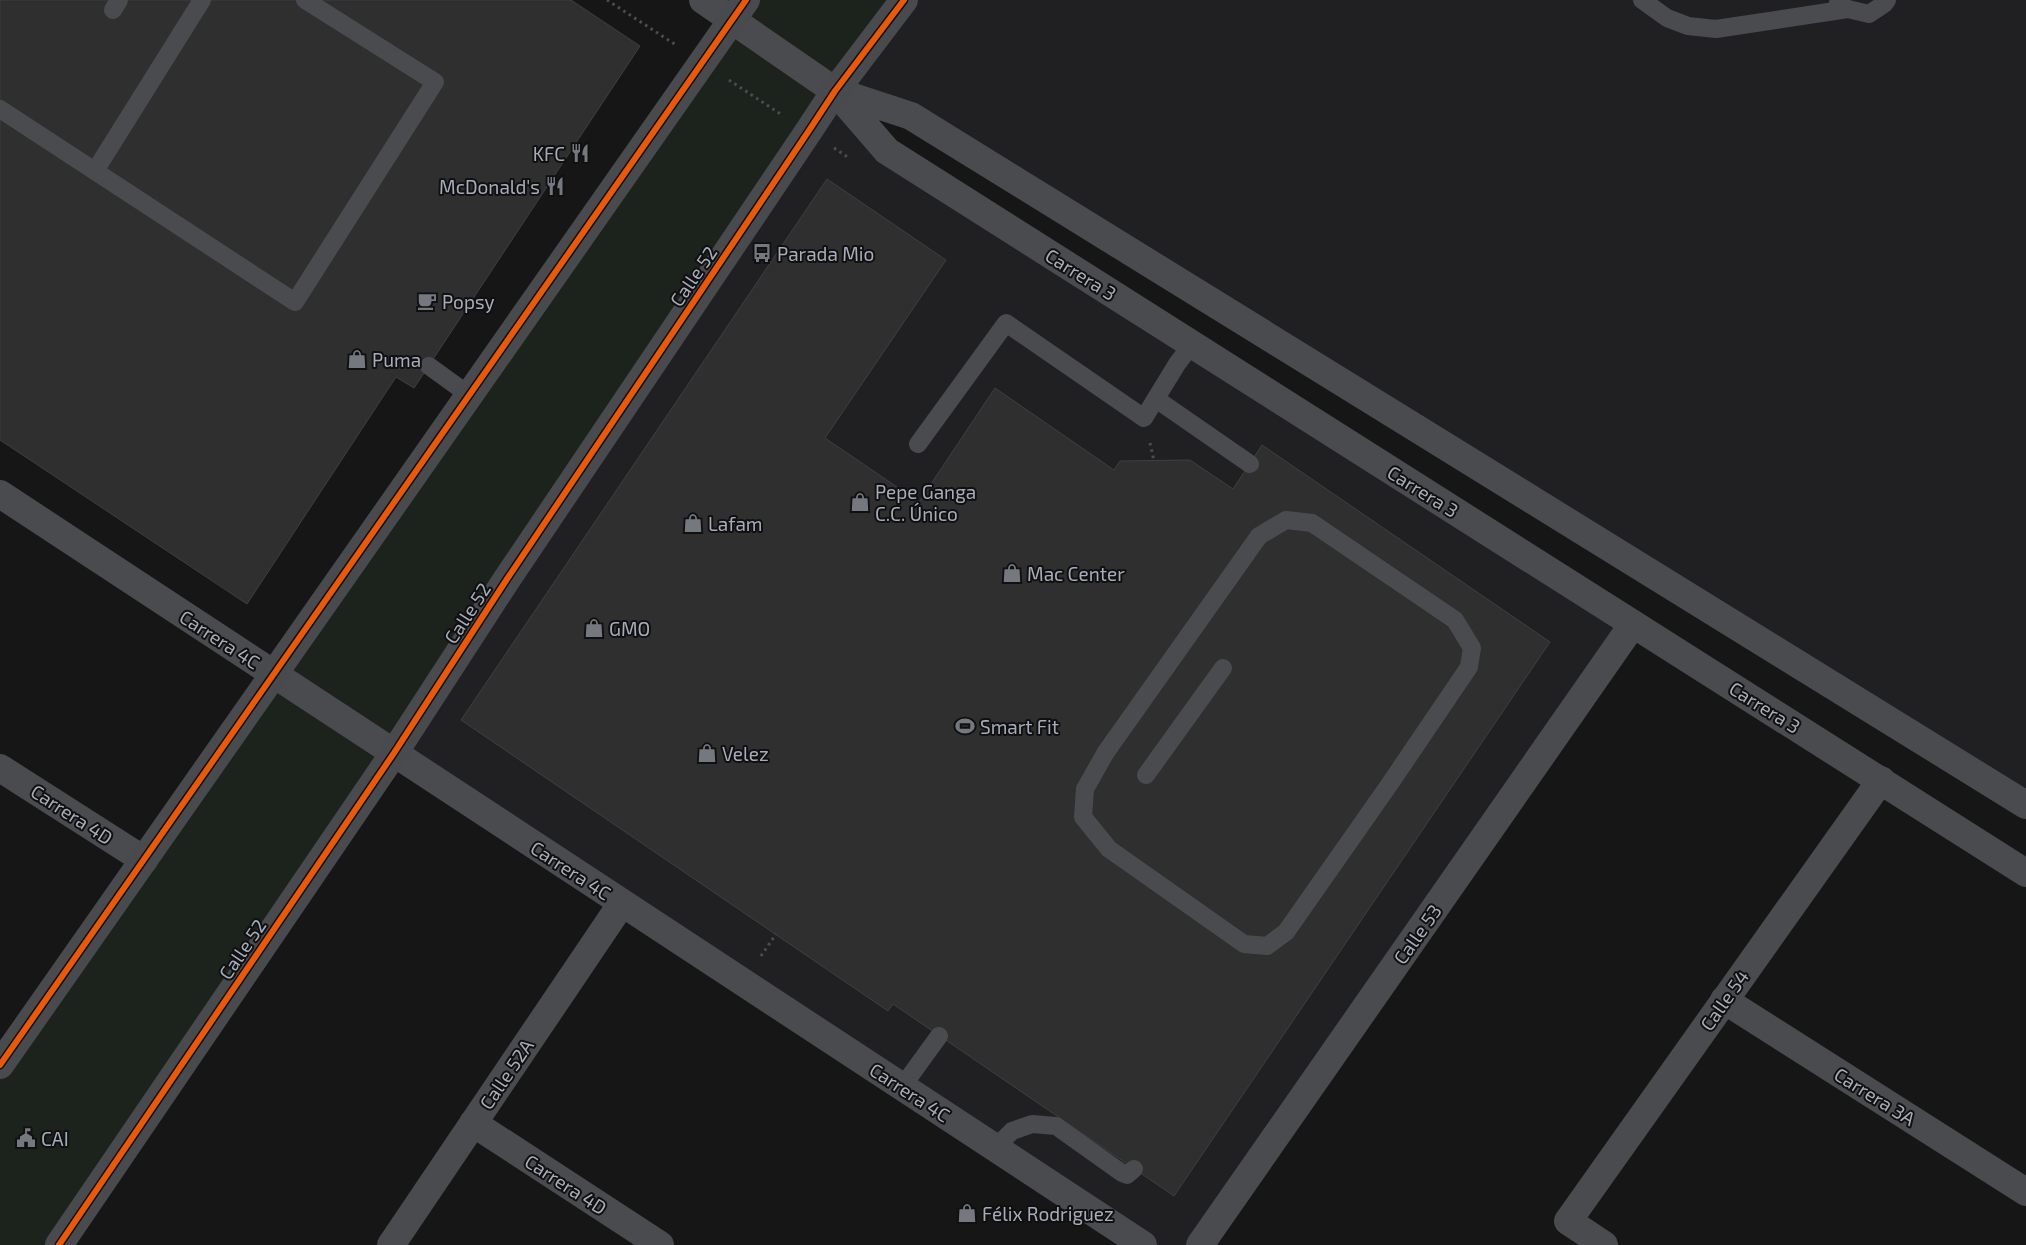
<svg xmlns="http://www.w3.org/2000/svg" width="2026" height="1245" font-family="'Exo 2',sans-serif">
<rect width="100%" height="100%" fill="#161616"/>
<path fill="#202022" d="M 904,0 L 2026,0 L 2026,805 L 911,116 L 837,92 L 887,151 L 1633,624 L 1200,1245 L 1143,1245 L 394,753 L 507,579 L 808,132 L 835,91 Z"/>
<path fill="#1c231d" d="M 746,0 L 904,0 L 59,1245 L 0,1245 L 0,1065 Z"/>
<path fill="#2f2f30" stroke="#3e3f42" d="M 0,0 L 571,0 L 640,46 L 414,388 L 396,377 L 247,604 L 0,440 Z
M 827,179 L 946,260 L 825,438 L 919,502 L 995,388 L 1114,470 L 1120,461 L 1190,460 L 1233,489 L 1262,445 L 1550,642 L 1174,1196 L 893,1004 L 888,1011 L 461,720 Z"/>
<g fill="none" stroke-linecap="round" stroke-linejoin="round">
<path stroke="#4c4d51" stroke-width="3" stroke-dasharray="2.5 4" stroke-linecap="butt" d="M 607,0 L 676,45
M 729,80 L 782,115
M 834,148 L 849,158
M 1150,443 L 1154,461
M 761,956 L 776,934"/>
<path stroke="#4a4b4f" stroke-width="18" d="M 1642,0 L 1667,18 L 1688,26 L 1716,29 L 1848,9
M 1838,3 L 1848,9 L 1869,14 L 1884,4 L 1887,0
M 113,10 L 119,0
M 0,109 L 295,302 L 435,82 L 305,0
M 95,171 L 202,0
M 429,366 L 469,395
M 1156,399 L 1250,464
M 918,444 L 1006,323 L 1144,418 L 1177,364 L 1192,344
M 1286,520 L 1312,523 L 1455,620 L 1472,648 L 1469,667 L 1389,785 L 1286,932 L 1267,946 L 1244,944 L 1109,849 L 1083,817 L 1085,789 L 1106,752 L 1259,536 Z
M 1146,775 L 1223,668
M 902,1087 L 939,1036
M 995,1148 L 1012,1131 L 1032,1124 L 1056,1126 L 1122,1173 L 1127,1175 L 1134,1169"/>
<path stroke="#4a4b4f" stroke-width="28" d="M 0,494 L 1143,1245
M 0,768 L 144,860
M 1724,1000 L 2026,1192
M 473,1123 L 660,1245
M 391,1245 L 622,903
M 1200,1245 L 1633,624
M 1604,1245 L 1568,1221 L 1881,780"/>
<path stroke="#4a4b4f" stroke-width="28" d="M 703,0 L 835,91 L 887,151 L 2026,873
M 835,91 L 911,116 L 2026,805"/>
<path stroke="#494a4d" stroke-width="28" d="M 0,1065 L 746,0
M 59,1245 L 394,753 L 507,579 L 808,132 L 835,91 L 904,0"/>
<g stroke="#101012" stroke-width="9">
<path id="cycleway" d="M 0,1065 L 746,0
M 59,1245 L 394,753 L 507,579 L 808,132 L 835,91 L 904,0"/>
</g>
<use href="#cycleway" stroke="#e8590c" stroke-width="6"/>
</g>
<defs>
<g id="restaurant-bare" transform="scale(1.5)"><path d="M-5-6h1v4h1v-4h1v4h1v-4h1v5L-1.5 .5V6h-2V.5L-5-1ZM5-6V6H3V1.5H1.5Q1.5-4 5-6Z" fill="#74787f" stroke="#101012" stroke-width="2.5" paint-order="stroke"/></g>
<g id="bus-bare" transform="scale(1.5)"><path d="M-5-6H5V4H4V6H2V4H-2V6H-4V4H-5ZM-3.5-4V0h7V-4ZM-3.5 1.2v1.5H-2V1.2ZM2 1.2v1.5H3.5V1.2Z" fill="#74787f" stroke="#101012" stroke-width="2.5" paint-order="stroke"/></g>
<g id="cafe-bare" transform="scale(1.5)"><path d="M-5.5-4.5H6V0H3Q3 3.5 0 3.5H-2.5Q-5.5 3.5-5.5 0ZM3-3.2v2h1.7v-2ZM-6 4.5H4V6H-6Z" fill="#74787f" stroke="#101012" stroke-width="2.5" paint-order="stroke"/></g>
<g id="shop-bare" transform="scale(1.5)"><path d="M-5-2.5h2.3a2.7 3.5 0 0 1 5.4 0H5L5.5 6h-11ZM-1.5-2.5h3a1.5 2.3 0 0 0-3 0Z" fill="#74787f" stroke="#101012" stroke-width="2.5" paint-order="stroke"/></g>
<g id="stadium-bare" transform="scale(1.5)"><path d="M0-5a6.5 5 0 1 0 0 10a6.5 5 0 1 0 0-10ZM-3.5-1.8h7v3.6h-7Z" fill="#74787f" stroke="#101012" stroke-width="2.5" paint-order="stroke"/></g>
<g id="civic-bare" transform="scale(1.5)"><path d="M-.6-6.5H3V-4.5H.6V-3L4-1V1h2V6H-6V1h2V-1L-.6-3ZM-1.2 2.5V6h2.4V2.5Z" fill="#74787f" stroke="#101012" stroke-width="2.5" paint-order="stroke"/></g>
</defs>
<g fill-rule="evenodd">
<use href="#restaurant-bare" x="580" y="153"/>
<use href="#restaurant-bare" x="555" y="186"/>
<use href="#bus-bare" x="762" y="253"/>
<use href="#cafe-bare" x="427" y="301"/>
<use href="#shop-bare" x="357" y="359"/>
<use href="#shop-bare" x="860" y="502"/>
<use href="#shop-bare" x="693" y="523"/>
<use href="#shop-bare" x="1012" y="573"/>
<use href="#shop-bare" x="594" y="628"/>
<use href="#stadium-bare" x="965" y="726"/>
<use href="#shop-bare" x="707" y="753"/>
<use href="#civic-bare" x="26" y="1138"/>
<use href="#shop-bare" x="967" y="1213"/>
</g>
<g text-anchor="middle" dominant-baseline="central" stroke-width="4" stroke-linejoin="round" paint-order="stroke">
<g font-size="19" fill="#a7adb8" stroke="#101012" text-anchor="start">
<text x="565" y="153" text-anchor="end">KFC</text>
<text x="540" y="186" text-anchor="end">McDonald's</text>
<text x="777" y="253">Parada Mio</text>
<text x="442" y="301">Popsy</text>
<text x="372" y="359">Puma</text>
<text x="875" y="491">Pepe Ganga<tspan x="875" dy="22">C.C. Único</tspan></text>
<text x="708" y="523">Lafam</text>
<text x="1027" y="573">Mac Center</text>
<text x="609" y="628">GMO</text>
<text x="980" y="726">Smart Fit</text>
<text x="722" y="753">Velez</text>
<text x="41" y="1138">CAI</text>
<text x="982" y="1213">Félix Rodriguez</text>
</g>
<g font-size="19" fill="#a7adb8" stroke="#101012">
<text transform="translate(1081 274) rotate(32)">Carrera 3</text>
<text transform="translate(693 276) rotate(-56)">Calle 52</text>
<text transform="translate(1423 491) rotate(32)">Carrera 3</text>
<text transform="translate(467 613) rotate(-57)">Calle 52</text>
<text transform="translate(220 639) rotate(33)">Carrera 4C</text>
<text transform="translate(1765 707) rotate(32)">Carrera 3</text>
<text transform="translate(72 814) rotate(33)">Carrera 4D</text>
<text transform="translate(571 870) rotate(33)">Carrera 4C</text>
<text transform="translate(1417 934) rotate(-55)">Calle 53</text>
<text transform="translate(242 949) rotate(-56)">Calle 52</text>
<text transform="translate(1724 1000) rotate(-55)">Calle 54</text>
<text transform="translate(506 1074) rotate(-56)">Calle 52A</text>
<text transform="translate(910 1092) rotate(33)">Carrera 4C</text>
<text transform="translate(1875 1096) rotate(32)">Carrera 3A</text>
<text transform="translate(566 1184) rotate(33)">Carrera 4D</text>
</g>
</g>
</svg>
